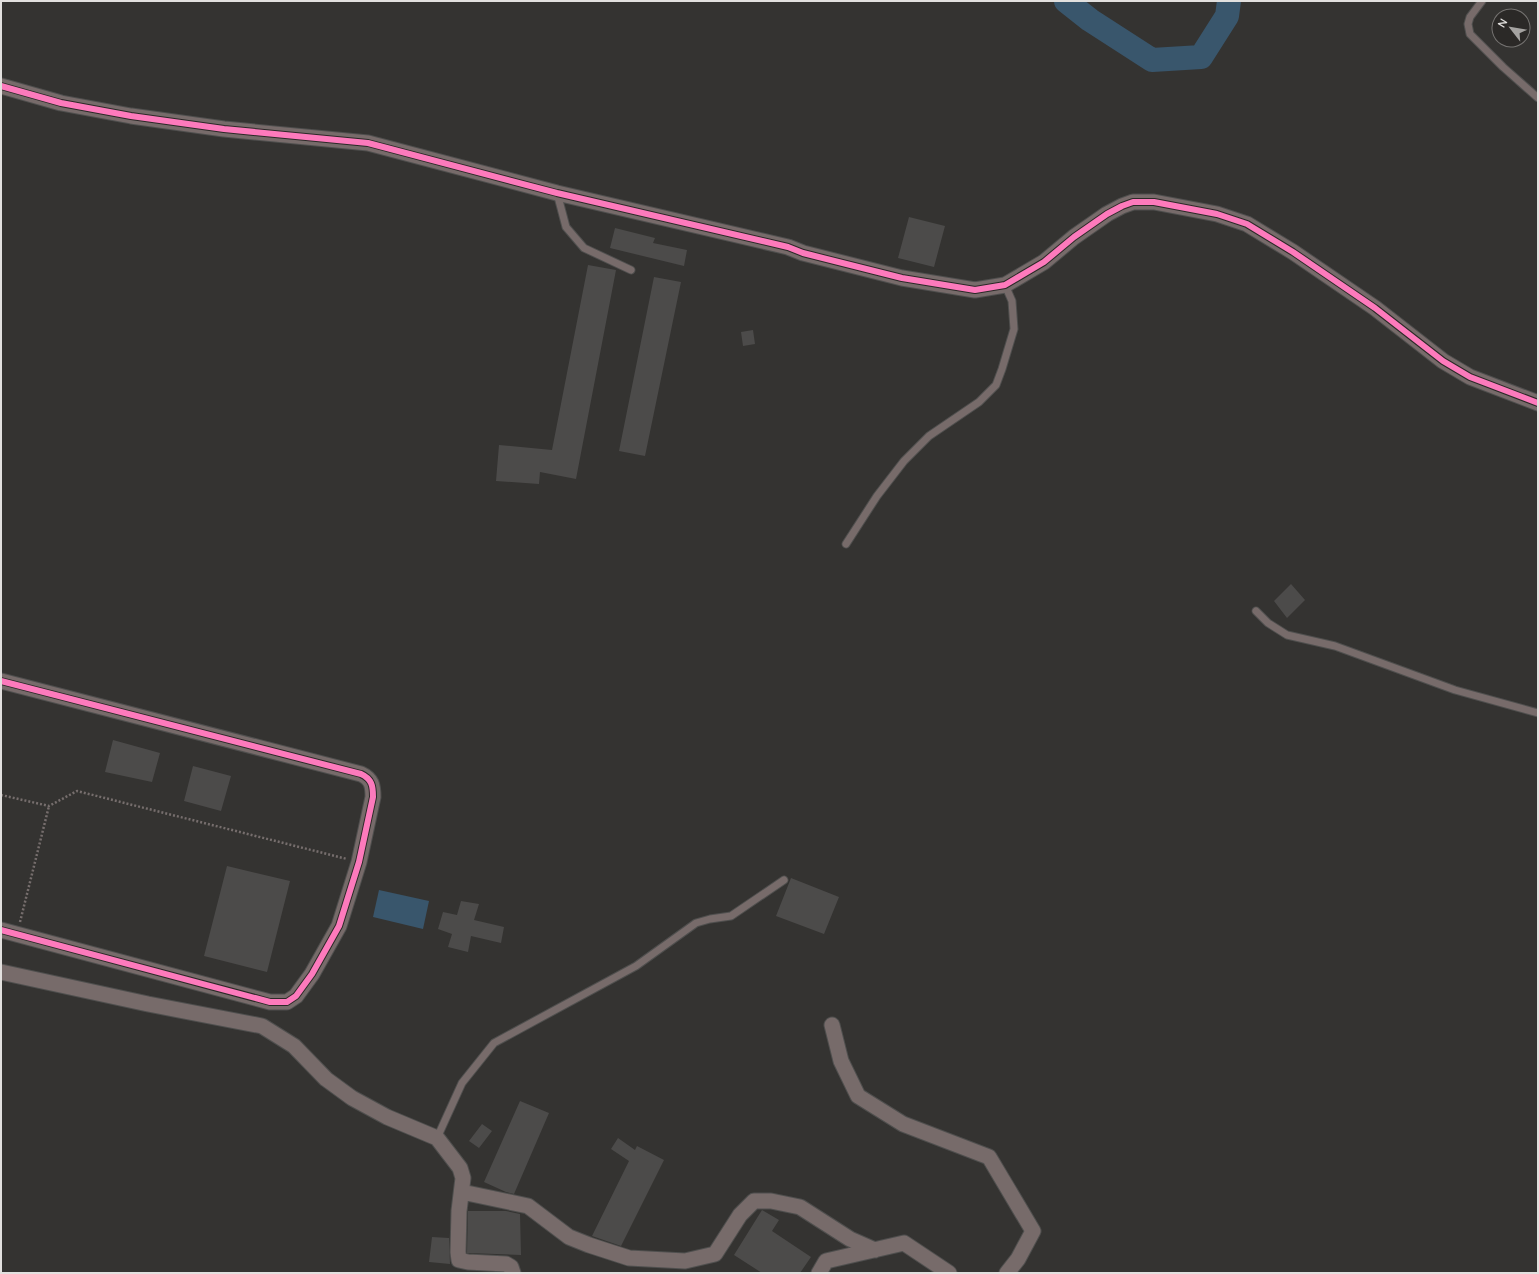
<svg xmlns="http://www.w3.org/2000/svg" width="1539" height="1274" font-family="Quicksand,sans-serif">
<rect width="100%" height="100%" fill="#343331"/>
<path fill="#39566c" d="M 379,890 L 429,901 L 423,929 L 373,917 Z"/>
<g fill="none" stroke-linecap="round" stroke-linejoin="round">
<path stroke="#39566c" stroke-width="24" d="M 1066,1 L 1090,20 L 1152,60 L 1201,57 L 1227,16 L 1229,1"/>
</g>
<path fill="#4c4b4a" d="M 909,217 L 945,226 L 934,267 L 898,258 Z
M 615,228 L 655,238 L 653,243 L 687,250 L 684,266 L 610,248 Z
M 588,265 L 616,270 L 576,479 L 540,472 L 539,484 L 496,481 L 499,445 L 552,450 Z
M 654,277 L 681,282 L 645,456 L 619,451 Z
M 753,330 L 755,344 L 743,346 L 741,332 Z
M 1291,584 L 1305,600 L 1287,618 L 1274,601 Z
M 113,740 L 160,753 L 152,782 L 105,772 Z
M 193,766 L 231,776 L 221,811 L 184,801 Z
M 227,866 L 290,881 L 267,972 L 204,956 Z
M 791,878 L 839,897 L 824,934 L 776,916 Z
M 461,901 L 479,904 L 474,920 L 504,927 L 501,943 L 471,936 L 468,952 L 448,947 L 452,934 L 438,929 L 443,912 L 457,915 Z
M 520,1101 L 549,1113 L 514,1194 L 506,1192 L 484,1182 Z
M 482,1124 L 492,1131 L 479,1148 L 469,1141 Z
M 618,1138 L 635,1150 L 637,1146 L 664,1160 L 621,1246 L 592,1236 L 629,1161 L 611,1149 Z
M 762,1210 L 779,1220 L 772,1231 L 811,1257 L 800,1273 L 762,1273 L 734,1255 Z
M 468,1211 L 506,1211 L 520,1214 L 521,1255 L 467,1253 Z
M 432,1237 L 449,1238 L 450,1264 L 429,1262 Z"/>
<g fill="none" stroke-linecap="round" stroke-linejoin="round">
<g stroke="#4f4f4e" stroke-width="9">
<path id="lane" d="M 1482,1 L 1470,17 L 1468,24 L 1470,34 L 1503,67 L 1538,98
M 557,193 L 566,227 L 584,248 L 631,270
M 846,544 L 877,496 L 904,461 L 929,436 L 979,402 L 996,385 L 1002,369 L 1014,329 L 1012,301 L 1005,285
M 1256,611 L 1268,623 L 1287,635 L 1335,646 L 1455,690 L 1538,713
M 437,1138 L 462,1083 L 494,1043 L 636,966 L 696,923 L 710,919 L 731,916 L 784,880"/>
</g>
<g stroke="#4f4f4e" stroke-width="17">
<path id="street" d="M 1,86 L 61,103 L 131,116 L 224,129 L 368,143 L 557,193 L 788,247 L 803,253 L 902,278 L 975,290 L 1005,285 L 1044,262 L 1074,237 L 1107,214 L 1122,206 L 1133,202 L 1154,202 L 1217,214 L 1247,224 L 1293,252 L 1375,308 L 1443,361 L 1470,377 L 1538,403
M 1,681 L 361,774 C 372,779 373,786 373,797 L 359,862 L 339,926 L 312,974 L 296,996 L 287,1002 L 270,1002 L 1,930
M 1,972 L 148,1004 L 262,1026 L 294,1046 L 326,1079 L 352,1098 L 387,1117 L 437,1138 L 460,1168 L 463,1178 L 459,1211 L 458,1252 L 459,1260 L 468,1262 L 506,1264 L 511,1267 L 513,1273
M 832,1025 L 841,1061 L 858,1096 L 903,1124 L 989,1157 L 1033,1231 L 1018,1259 L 1007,1273
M 462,1192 L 528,1206 L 569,1237 L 589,1245 L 629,1258 L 685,1261 L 715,1254 L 740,1215 L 754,1201 L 771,1201 L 800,1207 L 850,1239 L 875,1250
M 819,1273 L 826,1261 L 904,1243 L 949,1273"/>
</g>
<path stroke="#766e6d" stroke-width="2.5" stroke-dasharray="2 2" stroke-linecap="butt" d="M 1,795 L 49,806 L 77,791 L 347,859
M 20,922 L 49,806"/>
<use href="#lane" stroke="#776b6a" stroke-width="7"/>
<use href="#street" stroke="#776b6a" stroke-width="15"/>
<g stroke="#2b2927" stroke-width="8">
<path id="cycleway" d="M 1,86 L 61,103 L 131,116 L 224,129 L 368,143 L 557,193 L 788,247 L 803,253 L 902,278 L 975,290 L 1005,285 L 1044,262 L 1074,237 L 1107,214 L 1122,206 L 1133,202 L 1154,202 L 1217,214 L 1247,224 L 1293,252 L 1375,308 L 1443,361 L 1470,377 L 1538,403
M 1,681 L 361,774 C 372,779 373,786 373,797 L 359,862 L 339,926 L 312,974 L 296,996 L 287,1002 L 270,1002 L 1,930"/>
</g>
<use href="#cycleway" stroke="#fd7abc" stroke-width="6"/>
</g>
<rect width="1539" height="1274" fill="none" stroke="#e2e0de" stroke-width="4"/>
<g transform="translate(1511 28) rotate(301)"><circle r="19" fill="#2b2927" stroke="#747270"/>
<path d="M0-3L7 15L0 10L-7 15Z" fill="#a5a3a1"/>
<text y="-6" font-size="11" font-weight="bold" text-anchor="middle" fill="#e2e0de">N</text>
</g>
</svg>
